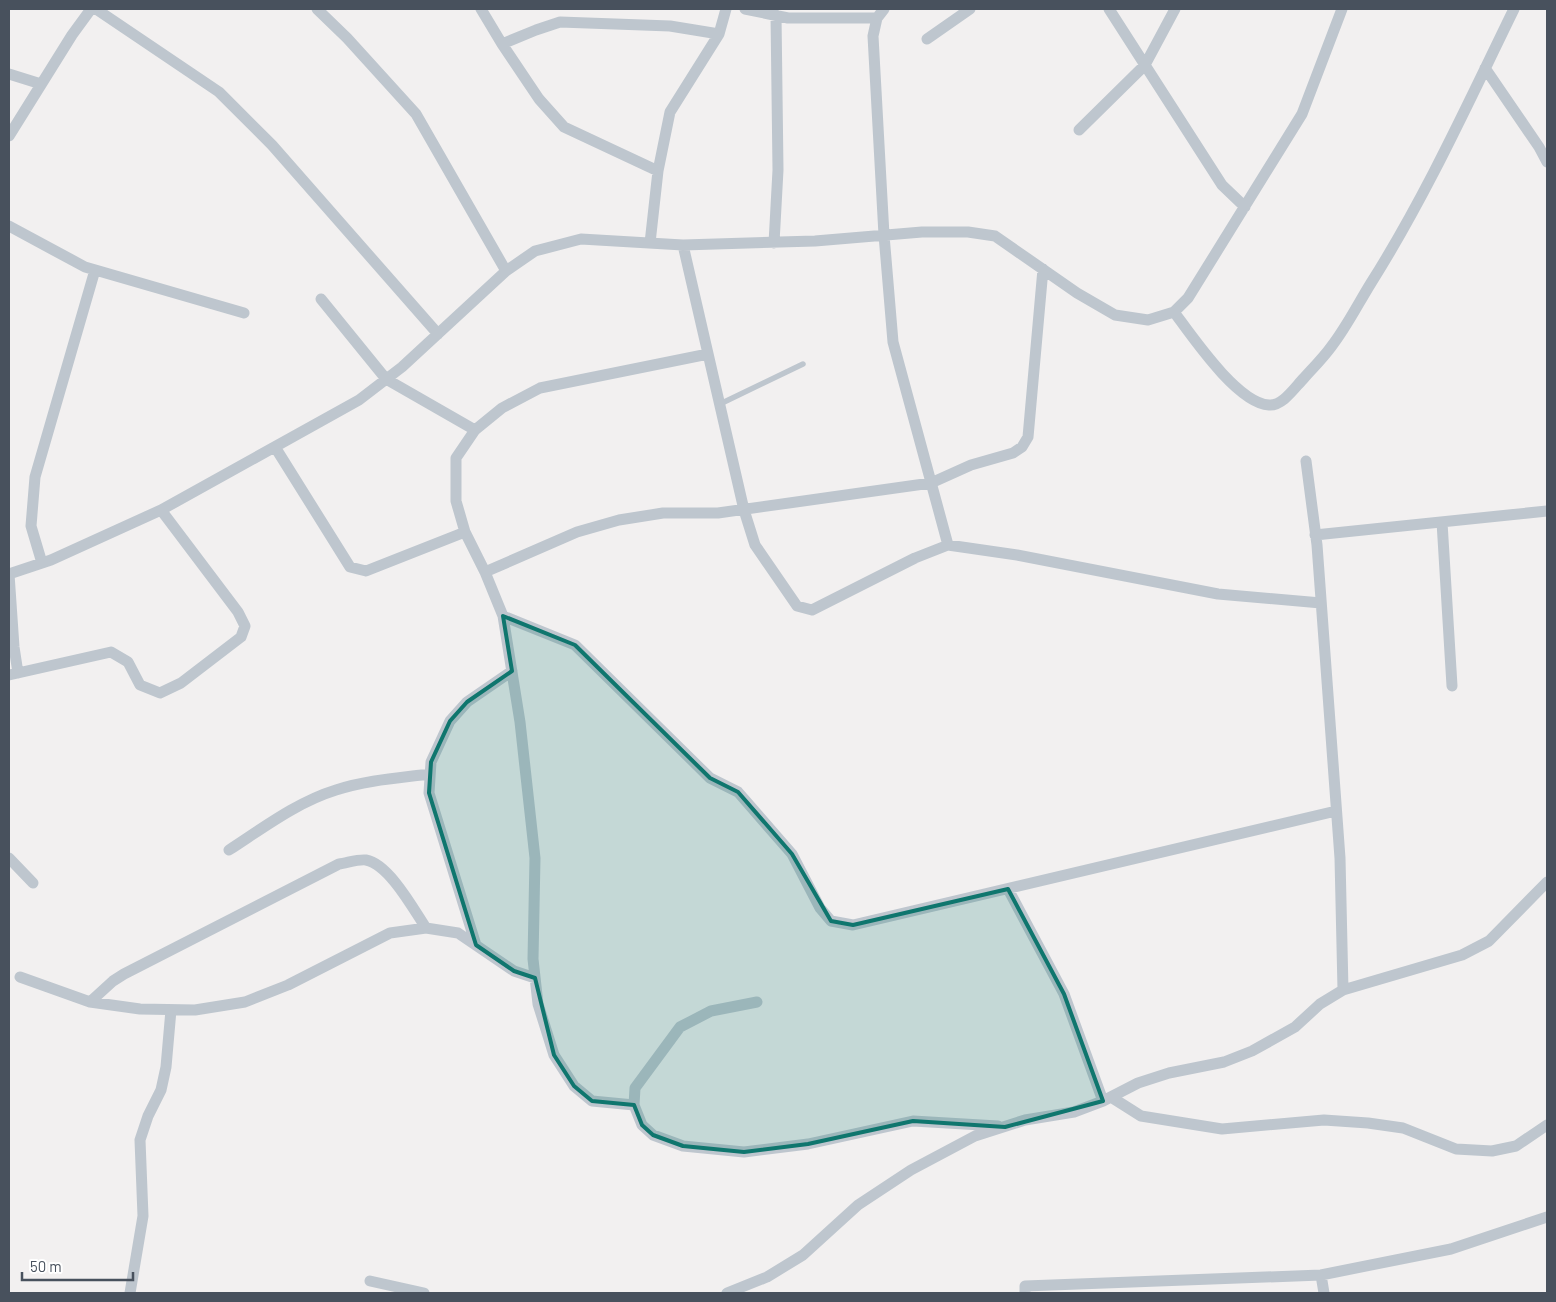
<svg xmlns="http://www.w3.org/2000/svg" width="1556" height="1302" font-family="Barlow,sans-serif">
<rect width="100%" height="100%" fill="#f2f0f0"/>
<g fill="none" stroke-linecap="round" stroke-linejoin="round">
<path stroke="#bec6ce" stroke-width="5.5" d="M 720,404 L 803,364"/>
<path stroke="#bec6ce" stroke-width="11" d="M 96,9 L 219,92 L 272,145 L 438,334
M 317,9 L 347,38 L 416,114 L 506,271
M 481,9 L 502,44 L 539,99 L 564,127 L 658,171
M 745,9 L 788,18 L 877,18
M 884,9 L 877,18 L 873,36 L 884,235 L 893,342 L 948,545
M 1109,9 L 1222,185 L 1245,207
M 927,39 L 970,9
M 502,44 L 536,30 L 560,22 L 670,26 L 719,34
M 1485,68 L 1539,147 L 1547,162
M 9,74 L 41,84
M 1079,130 L 1145,65 L 1175,9
M 9,136 L 72,35 L 91,9
M 9,226 L 85,267 L 244,313
M 650,243 L 658,171 L 670,112 L 719,34 L 726,9
M 774,243 L 778,170 L 776,15
M 683,245 L 744,510 L 755,545 L 797,606 L 812,610 L 915,558 L 948,545 L 1017,555 L 1218,594 L 1321,603
M 321,299 L 386,379 L 475,430
M 1174,312 C 1192,336 1237,403 1269,405 C 1283,406 1295,387 1304,378 C 1313,368 1323,358 1331,347 C 1346,328 1358,304 1371,283 C 1426,196 1469,101 1514,9
M 275,447 L 350,567 L 366,571 L 465,532
M 1306,461 L 1317,545 L 1340,858 L 1343,990
M 1442,522 L 1452,686
M 1315,535 L 1547,511
M 42,563 L 31,526 L 35,477 L 95,270
M 485,572 L 577,532 L 619,520 L 663,513 L 718,513 L 931,483 L 971,465 L 1013,453 L 1022,447 L 1028,437 L 1043,269
M 9,574 L 51,560 L 161,510 L 359,400 L 402,367 L 506,271 L 535,251 L 581,239 L 683,245 L 815,241 L 922,232 L 968,232 L 995,236 L 1077,293 L 1115,315 L 1148,320 L 1174,312 L 1188,298 L 1302,114 L 1342,9
M 9,574 L 14,647 L 18,673
M 503,616 L 575,645 L 710,778 L 738,792 L 792,854 L 820,908 L 831,921 L 853,925 L 1336,811
M 9,675 L 111,652 L 128,662 L 140,685 L 160,693 L 181,683 L 241,637 L 245,626 L 238,612 L 161,510
M 229,850 C 263,828 297,802 336,790 C 367,780 399,778 430,774
M 9,858 L 33,883
M 1008,889 L 1064,994 L 1103,1101
M 476,945 L 429,793 L 431,762 L 450,721 L 467,702 L 512,671
M 20,977 L 90,1002 L 140,1009 L 195,1010 L 245,1002 L 288,985 L 390,933 L 426,928 L 458,933 L 514,971 L 535,978
M 90,1002 L 113,981 L 124,974 L 339,864 C 347,863 358,859 366,860 C 389,864 414,910 426,928
M 757,1002 L 711,1011 L 680,1027 L 635,1088 L 634,1105 L 642,1125 L 653,1135 L 683,1146 L 744,1152 L 808,1144 L 913,1121 L 998,1126
M 1111,1097 L 1141,1116 L 1222,1129 L 1324,1120 L 1368,1123 L 1403,1128 L 1456,1149 L 1492,1151 L 1516,1146 L 1547,1125
M 634,1105 L 592,1101 L 574,1086 L 554,1055 L 538,1004 L 533,959 L 535,858 L 520,722 L 503,616 L 485,572 L 465,532 L 456,501 L 456,458 L 475,430 L 502,408 L 540,388 L 708,354
M 1321,1275 L 1324,1293
M 370,1281 L 424,1293
M 130,1293 L 143,1216 L 140,1140 L 148,1116 L 161,1090 L 166,1067 L 171,1010
M 727,1293 L 767,1277 L 803,1255 L 858,1205 L 911,1170 L 975,1136 L 1025,1120 L 1074,1112 L 1103,1101 L 1138,1083 L 1169,1073 L 1224,1062 L 1252,1051 L 1295,1027 L 1320,1004 L 1343,990 L 1462,955 L 1489,941 L 1547,882
M 1025,1293 L 1025,1286 L 1321,1275 L 1451,1249 L 1547,1217"/>
</g>
<path fill="#0f766e" fill-opacity="0.2" stroke="#0f766e" stroke-width="4" stroke-linejoin="round" d="M 503,616 L 575,645 L 710,778 L 738,792 L 792,854 L 831,921 L 853,925 L 1008,889 L 1064,994 L 1103,1101 L 1005,1127 L 913,1121 L 808,1144 L 744,1152 L 683,1146 L 653,1135 L 642,1125 L 634,1105 L 592,1101 L 574,1086 L 554,1055 L 535,978 L 514,971 L 476,945 L 429,793 L 431,762 L 450,721 L 467,702 L 512,671 Z"/>
<rect width="1556" height="1302" fill="none" stroke="#48515d" stroke-width="20"/>
<path d="M22 1272v8h111v-8" fill="none" stroke="#48515d" stroke-width="2.5"/>
<text x="30" y="1272" font-size="15" fill="#48515d" stroke="#ffffff" stroke-width="4" paint-order="stroke">50 m</text>
</svg>
